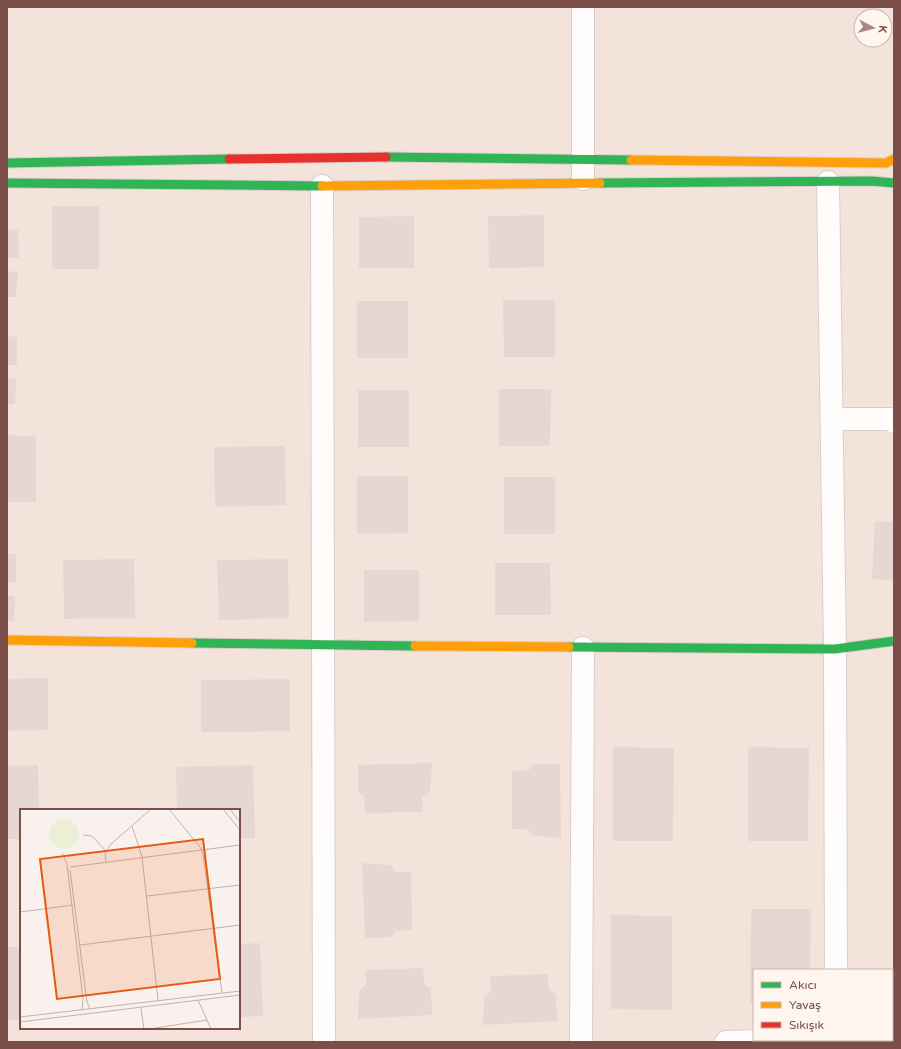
<svg xmlns="http://www.w3.org/2000/svg" width="901" height="1049" font-family="'Varela Round',sans-serif">
<rect width="100%" height="100%" fill="#f9f1ed"/>
<path fill="#f4e3db" fill-rule="evenodd" d="M 7,7 L 894,7 L 894,1042 L 7,1042 ZM 861,16 L 885,16 L 885,40 L 861,40 ZM 21,810 L 239,810 L 239,1028 L 21,1028 ZM 754,970 L 892,970 L 892,1040 L 754,1040 Z"/>
<path fill="#e6d7d4" d="M 52,206 L 99,206 L 99,269 L 52,269 Z
M 544,215 L 544,267 L 489,268 L 488,216 Z
M 414,216 L 414,268 L 359,268 L 359,217 Z
M 7,229 L 18,230 L 19,258 L 7,258 Z
M 7,271 L 18,272 L 16,297 L 7,297 Z
M 503,300 L 555,300 L 555,357 L 504,357 Z
M 357,301 L 408,301 L 408,358 L 357,358 Z
M 7,336 L 17,337 L 17,365 L 7,365 Z
M 7,378 L 16,379 L 15,404 L 7,404 Z
M 499,389 L 551,389 L 550,446 L 499,446 Z
M 358,390 L 409,390 L 409,447 L 358,447 Z
M 7,435 L 36,436 L 36,502 L 7,502 Z
M 285,446 L 286,505 L 215,507 L 214,447 Z
M 357,476 L 408,476 L 408,533 L 357,534 Z
M 504,477 L 555,477 L 555,534 L 504,534 Z
M 875,521 L 894,522 L 894,580 L 872,579 Z
M 7,554 L 16,554 L 16,583 L 7,582 Z
M 134,559 L 135,618 L 64,619 L 63,560 Z
M 288,559 L 289,618 L 219,620 L 217,560 Z
M 495,563 L 550,563 L 551,615 L 495,615 Z
M 364,570 L 419,570 L 419,621 L 364,622 Z
M 7,596 L 15,596 L 14,621 L 7,621 Z
M 48,678 L 48,730 L 7,731 L 7,679 Z
M 290,679 L 290,731 L 201,732 L 201,680 Z
M 613,747 L 674,748 L 673,841 L 613,841 Z
M 748,747 L 809,748 L 808,841 L 748,841 Z
M 432,763 L 430,791 L 422,798 L 423,812 L 365,813 L 364,796 L 358,792 L 358,765 Z
M 533,764 L 560,764 L 561,838 L 533,836 L 527,829 L 512,829 L 512,771 L 529,770 Z
M 38,765 L 39,810 L 21,810 L 21,839 L 7,839 L 7,766 Z
M 253,765 L 255,838 L 239,838 L 239,810 L 177,810 L 176,767 Z
M 362,863 L 390,865 L 396,872 L 411,872 L 412,930 L 396,931 L 392,937 L 365,938 Z
M 751,909 L 811,909 L 810,970 L 754,970 L 754,1003 L 750,1003 Z
M 611,915 L 672,916 L 672,1010 L 611,1009 Z
M 260,943 L 263,1016 L 239,1017 L 239,944 Z
M 7,947 L 21,947 L 21,1020 L 7,1020 Z
M 423,968 L 425,985 L 431,988 L 432,1015 L 358,1019 L 359,991 L 366,984 L 366,970 Z
M 548,974 L 549,990 L 556,994 L 557,1021 L 483,1025 L 484,997 L 491,991 L 490,976 Z"/>
<g fill="none" stroke-linecap="round" stroke-linejoin="round">
<g stroke="#d9cdca" stroke-width="24">
<path id="street" d="M 583,7 L 583,179
M 828,182 L 835,649 L 836,970
M 322,186 L 324,1042
M 832,419 L 890,419 L 894,422
M 892,1006 L 894,1004
M 581,1042 L 583,648
M 726,1042 L 811,1040
M 836,1042 L 836,1040"/>
</g>
<g stroke="#daceca" stroke-width="11">
<path id="fast" d="M 386,157 L 631,160
M 7,163 L 229,159
M 7,183 L 322,186
M 600,183 L 872,181 L 894,183
M 192,643 L 415,646
M 569,647 L 835,649 L 894,641"/>
</g>
<g stroke="#daceca" stroke-width="11">
<path id="slow" d="M 631,160 L 886,163 L 894,159
M 322,186 L 600,183
M 7,640 L 192,643
M 415,646 L 569,647"/>
</g>
<g stroke="#daceca" stroke-width="11">
<path id="jam" d="M 229,159 L 386,157"/>
</g>
<use href="#street" stroke="#fefdfc" stroke-width="22"/>
<use href="#fast" stroke="#30b455" stroke-width="9"/>
<use href="#slow" stroke="#ff9f0a" stroke-width="9"/>
<use href="#jam" stroke="#e5322d" stroke-width="9"/>
</g>
<g transform="translate(20 809)">
<rect width="220" height="220" fill="#f9f1ed"/>
<path d="M29 25a15 15 0 1 1 30 0a15 15 0 1 1-30 0Z" fill="#ebefd6"/>
<path fill="none" stroke="#c7b0ab" stroke-width="1" d="M 149,0 L 180,38 L 183,45 L 202,184M 203,0 L 220,21M 210,0 L 220,13M 112,17 L 122,48 L 138,191M 63,26 L 72,27 L 86,42M 42,44 L 47,55 L 63,190 L 62,201M 86,53 L 85,44 L 90,36 L 131,0M 50,58 L 220,36M 50,61 L 67,193 L 70,200M 127,87 L 220,76M 0,103 L 53,96M 60,136 L 220,116M 178,191 L 191,220M 121,199 L 124,220M 0,208 L 220,182M 0,213 L 220,186M 129,220 L 187,211"/>
<path fill="#e8590c" fill-opacity="0.15" stroke="#e8590c" stroke-width="2" d="M 183,30 L 200,170 L 37,190 L 20,50 Z"/>
<rect width="220" height="220" fill="none" stroke="#7c4e48" stroke-width="2"/>
</g>
<rect width="901" height="1049" fill="none" stroke="#7c4e48" stroke-width="16"/>
<rect x="753" y="969" width="140" height="72" fill="#fff6f0" stroke="#cbb3ad"/>
<rect x="761" y="982" width="20" height="6" fill="#30b455" stroke="#cbb3ad"/>
<text x="789" y="989" font-size="12" fill="#7c4e48">Akıcı</text>
<rect x="761" y="1002" width="20" height="6" fill="#ff9f0a" stroke="#cbb3ad"/>
<text x="789" y="1009" font-size="12" fill="#7c4e48">Yavaş</text>
<rect x="761" y="1022" width="20" height="6" fill="#e5322d" stroke="#cbb3ad"/>
<text x="789" y="1029" font-size="12" fill="#7c4e48">Sıkışık</text>
<g transform="translate(873 28) rotate(97)"><circle r="19" fill="#fff6f0" stroke="#cbb3ad"/>
<path d="M0-3L7 15L0 10L-7 15Z" fill="#a88782"/>
<text y="-6" font-size="11" font-weight="bold" text-anchor="middle" fill="#7c4e48">K</text>
</g>
</svg>
